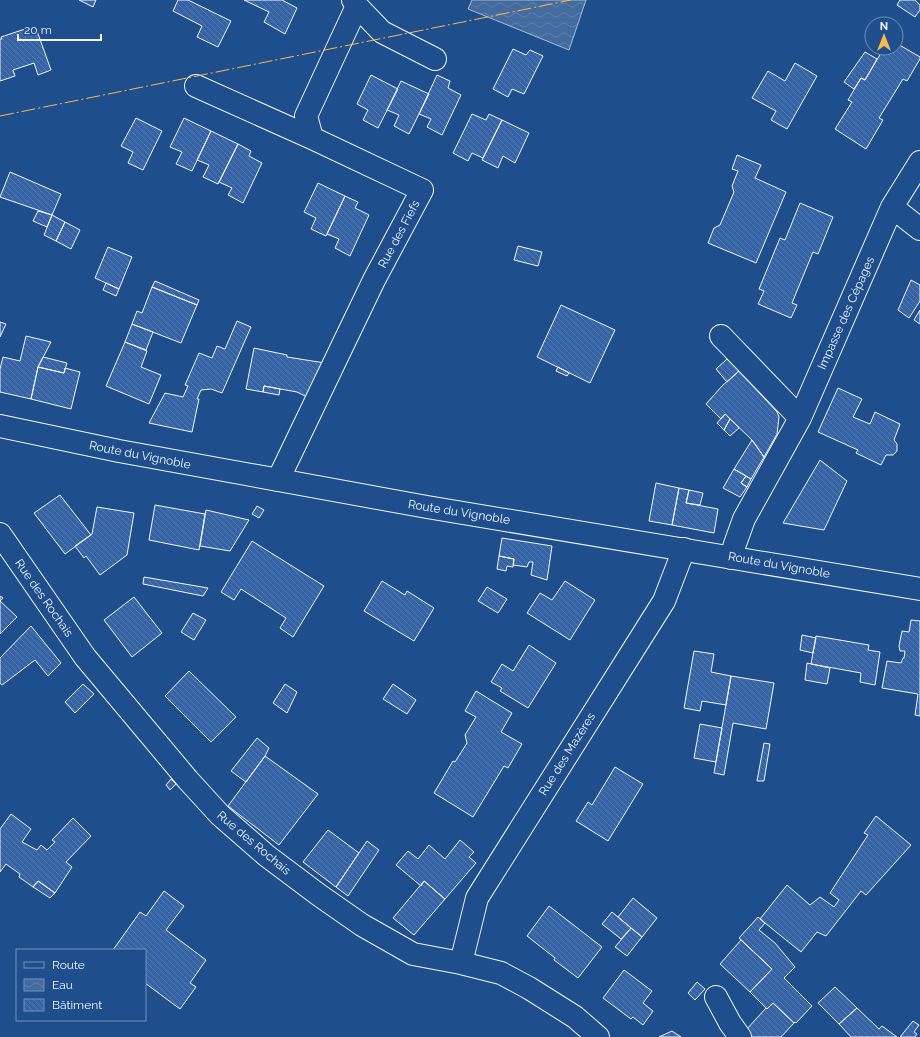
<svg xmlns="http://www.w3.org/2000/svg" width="920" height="1037" font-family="Raleway,sans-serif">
<defs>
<pattern id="water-waves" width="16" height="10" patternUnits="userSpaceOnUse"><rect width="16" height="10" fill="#446ba0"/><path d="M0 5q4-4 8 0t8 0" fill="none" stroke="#5f81ae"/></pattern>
<pattern id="building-back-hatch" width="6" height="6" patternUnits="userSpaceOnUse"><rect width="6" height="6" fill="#3563a3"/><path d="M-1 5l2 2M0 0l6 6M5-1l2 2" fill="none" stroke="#537ab1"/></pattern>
</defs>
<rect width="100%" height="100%" fill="#1f4e8c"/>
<path fill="url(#water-waves)" stroke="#a8bbd7" d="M 472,0 L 586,0 L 569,50 L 468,9 Z"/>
<path fill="url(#building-back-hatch)" stroke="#f2f6ff" d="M 79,0 L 96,0 L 93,7 Z
M 178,0 L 188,0 L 231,21 L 218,47 L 197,37 L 202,26 L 173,11 Z
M 244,0 L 282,0 L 297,8 L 285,34 L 264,22 L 269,12 Z
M 900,0 L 915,0 L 920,5 L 920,10 L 915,17 L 897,5 Z
M 25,29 L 27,35 L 37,31 L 51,70 L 38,75 L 34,63 L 13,70 L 15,76 L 0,81 L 0,39 L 2,39 L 1,37 Z
M 896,43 L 920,57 L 920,59 L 907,81 L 903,79 L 879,118 L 883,120 L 866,149 L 835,129 L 852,102 L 848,100 L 861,78 L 865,80 L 884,48 L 896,48 Z
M 513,49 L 526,55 L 530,50 L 543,56 L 524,94 L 512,89 L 508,97 L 493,89 Z
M 865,52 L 877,59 L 865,80 L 861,78 L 854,89 L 844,82 Z
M 795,63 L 817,76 L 787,129 L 771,120 L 776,111 L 752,98 L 768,71 L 785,81 Z
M 371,75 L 398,89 L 378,128 L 363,120 L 368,110 L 357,104 Z
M 437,75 L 450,81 L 448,88 L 461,95 L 442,135 L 427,127 L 431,119 L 419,114 Z
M 401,81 L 429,94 L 409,134 L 394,126 L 399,115 L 387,110 Z
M 472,114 L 486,120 L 489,114 L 502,120 L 483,158 L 472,153 L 468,161 L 453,153 Z
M 136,118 L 162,131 L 143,170 L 128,163 L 133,152 L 121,146 Z
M 184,118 L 211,131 L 192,171 L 176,164 L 182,152 L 170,147 Z
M 502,120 L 529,133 L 515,163 L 503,156 L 498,168 L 482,160 Z
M 211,131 L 238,144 L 218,184 L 203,177 L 209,165 L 197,160 Z
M 238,144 L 251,151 L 249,156 L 262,163 L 243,203 L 228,195 L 232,188 L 219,182 Z
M 737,155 L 761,165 L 755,178 L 786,192 L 756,263 L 708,243 L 714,228 L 720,225 L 734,192 L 732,186 L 738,171 L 732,169 Z
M 10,172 L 61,194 L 52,215 L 0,197 Z
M 318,183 L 345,196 L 326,236 L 311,229 L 316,218 L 304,212 Z
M 345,196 L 358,202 L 355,208 L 369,215 L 350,256 L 335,248 L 339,239 L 327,234 Z
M 800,203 L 833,217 L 818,254 L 813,252 L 792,303 L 797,305 L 791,318 L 758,304 L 764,291 L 759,289 L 780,238 L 785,240 Z
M 38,211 L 52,215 L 47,227 L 33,221 Z
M 52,215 L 65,222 L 56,241 L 44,235 Z
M 65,222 L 80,230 L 71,249 L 56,241 Z
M 518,246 L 542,252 L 538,266 L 514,260 Z
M 108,247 L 132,257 L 119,289 L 95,278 Z
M 911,280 L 920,285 L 920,301 L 909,318 L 898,310 Z
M 155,281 L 199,300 L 197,305 L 152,287 Z
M 106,283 L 119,289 L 116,296 L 103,290 Z
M 152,287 L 197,305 L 181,343 L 132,324 L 137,311 L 142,313 Z
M 561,305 L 615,330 L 590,383 L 537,357 Z
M 920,310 L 920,324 L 914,320 Z
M 237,321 L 251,327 L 222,393 L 211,389 L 201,390 L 197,399 L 199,399 L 192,432 L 149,423 L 165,393 L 183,397 L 188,386 L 185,385 L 199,353 L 212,358 L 217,346 L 225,349 Z
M 0,322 L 6,324 L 0,337 Z
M 132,324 L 153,332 L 146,350 L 125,342 Z
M 26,336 L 51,342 L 38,367 L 31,399 L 0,392 L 0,369 L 3,357 L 20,361 Z
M 125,342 L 147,351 L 141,367 L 161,375 L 149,404 L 106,386 Z
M 254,348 L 287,355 L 287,357 L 325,363 L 309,398 L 297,392 L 264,386 L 263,392 L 246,389 Z
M 43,357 L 67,363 L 64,373 L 38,367 Z
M 727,359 L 739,371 L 727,382 L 716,369 Z
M 38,367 L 64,373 L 65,368 L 80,372 L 71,409 L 31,399 Z
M 558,367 L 569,373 L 567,376 L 556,371 Z
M 739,371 L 777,412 L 779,417 L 777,434 L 764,457 L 752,440 L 725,414 L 721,419 L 706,404 L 722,386 Z
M 264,386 L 280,389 L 279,395 L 263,392 Z
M 838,388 L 862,399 L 853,417 L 870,424 L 875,412 L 900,424 L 894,440 L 897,444 L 897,451 L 893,455 L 886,455 L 881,465 L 856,453 L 858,450 L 818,432 Z
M 725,414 L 730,419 L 724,430 L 717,423 Z
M 730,419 L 739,428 L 730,436 L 724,430 Z
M 752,440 L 764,457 L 751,479 L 734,469 Z
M 820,460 L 847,481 L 824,530 L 783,523 Z
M 734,469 L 746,476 L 741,483 L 747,487 L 740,497 L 723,488 Z
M 746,476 L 751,479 L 747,487 L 741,483 Z
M 656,483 L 679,488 L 672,525 L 649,521 Z
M 679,488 L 689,490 L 686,503 L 718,509 L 714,533 L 672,525 Z
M 689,490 L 703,493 L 700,505 L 686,503 Z
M 60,495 L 91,535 L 65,554 L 34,513 Z
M 155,505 L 205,514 L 199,550 L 149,540 Z
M 257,506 L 264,510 L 259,518 L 252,514 Z
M 97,507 L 134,513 L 127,555 L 100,575 L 86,556 L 84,558 L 75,546 L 92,534 Z
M 206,510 L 249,520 L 230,551 L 200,546 Z
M 502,538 L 552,546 L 547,580 L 531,575 L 533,562 L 529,562 L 527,567 L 513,565 L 514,559 L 499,556 Z
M 252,541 L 324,586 L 293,637 L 280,628 L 286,618 L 241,589 L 234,600 L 221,592 Z
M 499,556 L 514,559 L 513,567 L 507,566 L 506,571 L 497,569 Z
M 144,577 L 208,588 L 203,596 L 143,584 Z
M 382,581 L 405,595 L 407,591 L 434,608 L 414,641 L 364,611 Z
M 565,581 L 595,600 L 570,640 L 527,613 L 540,593 L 552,600 Z
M 487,587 L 507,599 L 498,613 L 478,601 Z
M 0,596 L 3,598 L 0,601 L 17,617 L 0,634 Z
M 134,597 L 162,633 L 132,657 L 104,620 Z
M 193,613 L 206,620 L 194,640 L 181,632 Z
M 911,620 L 920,621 L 920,716 L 915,715 L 918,694 L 882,688 L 887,661 L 901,663 L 903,658 L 904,658 L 905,651 L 900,651 L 899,646 L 902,631 L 909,632 Z
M 31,626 L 61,663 L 48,676 L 35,660 L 2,685 L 0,683 L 0,658 Z
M 802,635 L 816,638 L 813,653 L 800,650 Z
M 816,636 L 869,645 L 868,650 L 880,652 L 875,685 L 860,682 L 861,673 L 811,664 Z
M 529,645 L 556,663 L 528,708 L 500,691 L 502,688 L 491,682 L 502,664 L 513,671 Z
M 694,651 L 714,654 L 711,672 L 731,676 L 726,705 L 702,701 L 700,711 L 684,708 Z
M 807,663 L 830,668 L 827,684 L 805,680 Z
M 189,671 L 236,717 L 211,742 L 165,696 Z
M 731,676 L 774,683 L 766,729 L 733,723 L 724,775 L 714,773 Z
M 83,684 L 94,694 L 75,713 L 65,702 Z
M 285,684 L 297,692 L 287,713 L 273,703 Z
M 393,684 L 416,700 L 407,714 L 383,699 Z
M 476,691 L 512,713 L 501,732 L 522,744 L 508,768 L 504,766 L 473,817 L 434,793 L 453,761 L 455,762 L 467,743 L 465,735 L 476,717 L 465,711 Z
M 700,724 L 722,728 L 716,762 L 694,758 Z
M 257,738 L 269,748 L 265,756 L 246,782 L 231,771 Z
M 764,743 L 770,744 L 764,781 L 757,781 Z
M 265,756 L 318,794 L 279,845 L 228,806 Z
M 615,767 L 643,784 L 608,841 L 576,821 L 588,802 L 592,805 Z
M 171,779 L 176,784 L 170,790 L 166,785 Z
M 11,814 L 31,829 L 22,842 L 37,850 L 41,845 L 47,850 L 55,842 L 52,840 L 73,818 L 91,836 L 66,862 L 72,867 L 55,893 L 38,881 L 33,887 L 19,877 L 20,874 L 6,864 L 0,872 L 0,829 Z
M 876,816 L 911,845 L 866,895 L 861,891 L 826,936 L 817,932 L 801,952 L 760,919 L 787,885 L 810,905 L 820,897 L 834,907 L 839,900 L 830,893 L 868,835 L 864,833 Z
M 328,830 L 359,853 L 336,887 L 303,862 Z
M 460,840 L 474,852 L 469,857 L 476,863 L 445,899 L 424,881 L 421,886 L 396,865 L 408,851 L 418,859 L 429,845 L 445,859 Z
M 367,841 L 379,850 L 348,896 L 336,887 Z
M 38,881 L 55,893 L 50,898 L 33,887 Z
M 424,881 L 445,899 L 414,935 L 393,918 Z
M 164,891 L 184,906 L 166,930 L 206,960 L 190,983 L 196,987 L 180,1009 L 145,983 L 145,950 L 113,950 L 140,912 L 146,916 Z
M 633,898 L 657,918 L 642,937 L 618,917 Z
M 549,906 L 602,947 L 578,978 L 554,960 L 555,958 L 527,936 Z
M 612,912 L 631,928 L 621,939 L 602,924 Z
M 758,917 L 765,923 L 759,930 L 775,943 L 795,967 L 784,978 L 812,1006 L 796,1023 L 795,1022 L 794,1023 L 773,1003 L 767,1009 L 750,992 L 772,969 L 739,938 Z
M 631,928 L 642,937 L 627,956 L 615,947 Z
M 741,940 L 772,969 L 750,992 L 720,964 Z
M 624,970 L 652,991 L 643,1003 L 653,1011 L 643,1025 L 633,1017 L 631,1019 L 603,998 Z
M 697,982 L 705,989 L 695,1000 L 688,993 Z
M 835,987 L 857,1008 L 839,1024 L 818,1003 Z
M 773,1003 L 794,1023 L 781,1037 L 752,1037 L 746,1030 L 766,1008 L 767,1009 Z
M 857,1008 L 879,1029 L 882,1026 L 897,1037 L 851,1037 L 839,1024 Z
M 913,1021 L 919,1025 L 914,1032 L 917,1034 L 915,1037 L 900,1037 Z
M 672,1031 L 681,1037 L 659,1037 Z"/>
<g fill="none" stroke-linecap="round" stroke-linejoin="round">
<g stroke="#f2f6ff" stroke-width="24">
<path id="minor" d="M 353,0 L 357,6 L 382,32 L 435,59
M 196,86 L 312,138 L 422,190 L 374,280 L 278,480
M 312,138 L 306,116 L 357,6
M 892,207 L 920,229
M 721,336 L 800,418
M 0,534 L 85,657 L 188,780 L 220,815 L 267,856 L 319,895 L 362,925 L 413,954 L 461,963 L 501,973 L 529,988 L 575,1017 L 598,1037
M 731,558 L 735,544 L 744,519 L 800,418 L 892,207 L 920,162
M 461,963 L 477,898 L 664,601 L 684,549
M 716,997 L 730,1023 L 740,1037"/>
</g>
<g stroke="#f2f6ff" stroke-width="24">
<path id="tertiary" d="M 0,426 L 119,451 L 427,507 L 920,589"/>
</g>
<use href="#minor" stroke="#1f4e8c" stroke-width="22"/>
<use href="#tertiary" stroke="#1f4e8c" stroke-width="22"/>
<path stroke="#ffb74d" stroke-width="1" stroke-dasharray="14 3 2 3" stroke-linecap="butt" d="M 0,116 L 571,0"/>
</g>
<g text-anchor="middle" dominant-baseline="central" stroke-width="3" stroke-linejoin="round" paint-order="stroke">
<g font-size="12" fill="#f2f6ff" stroke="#1f4e8c">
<text transform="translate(399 234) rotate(-62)">Rue des Fiefs</text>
<text transform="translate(846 313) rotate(-66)">Impasse des Cépages</text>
<text transform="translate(140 455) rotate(11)">Route du Vignoble</text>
<text transform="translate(459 512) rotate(9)">Route du Vignoble</text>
<text transform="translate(779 565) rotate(10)">Route du Vignoble</text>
<text transform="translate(44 598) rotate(55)">Rue des Rochais</text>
<text transform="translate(567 754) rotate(-58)">Rue des Mazères</text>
<text transform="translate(254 843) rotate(40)">Rue des Rochais</text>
</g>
</g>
<rect x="16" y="949" width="130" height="72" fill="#1f4e8c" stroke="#7391ba"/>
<rect x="24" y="962" width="20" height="6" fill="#1f4e8c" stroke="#7391ba"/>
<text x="52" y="969" font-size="12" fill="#f2f6ff">Route</text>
<rect x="24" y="979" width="20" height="12" fill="url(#water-waves)" stroke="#7391ba"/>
<text x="52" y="989" font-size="12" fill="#f2f6ff">Eau</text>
<rect x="24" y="999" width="20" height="12" fill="url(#building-back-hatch)" stroke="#7391ba"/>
<text x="52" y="1009" font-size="12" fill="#f2f6ff">Bâtiment</text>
<g transform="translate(884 36)"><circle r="19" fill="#1f4e8c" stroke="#7391ba"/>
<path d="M0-3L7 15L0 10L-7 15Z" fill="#ffb74d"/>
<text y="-6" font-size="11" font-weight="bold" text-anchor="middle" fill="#f2f6ff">N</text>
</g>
<path d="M18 34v6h83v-6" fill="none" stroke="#f2f6ff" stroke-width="2"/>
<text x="24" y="34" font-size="12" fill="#f2f6ff" stroke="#1f4e8c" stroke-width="3" paint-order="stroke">20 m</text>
</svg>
